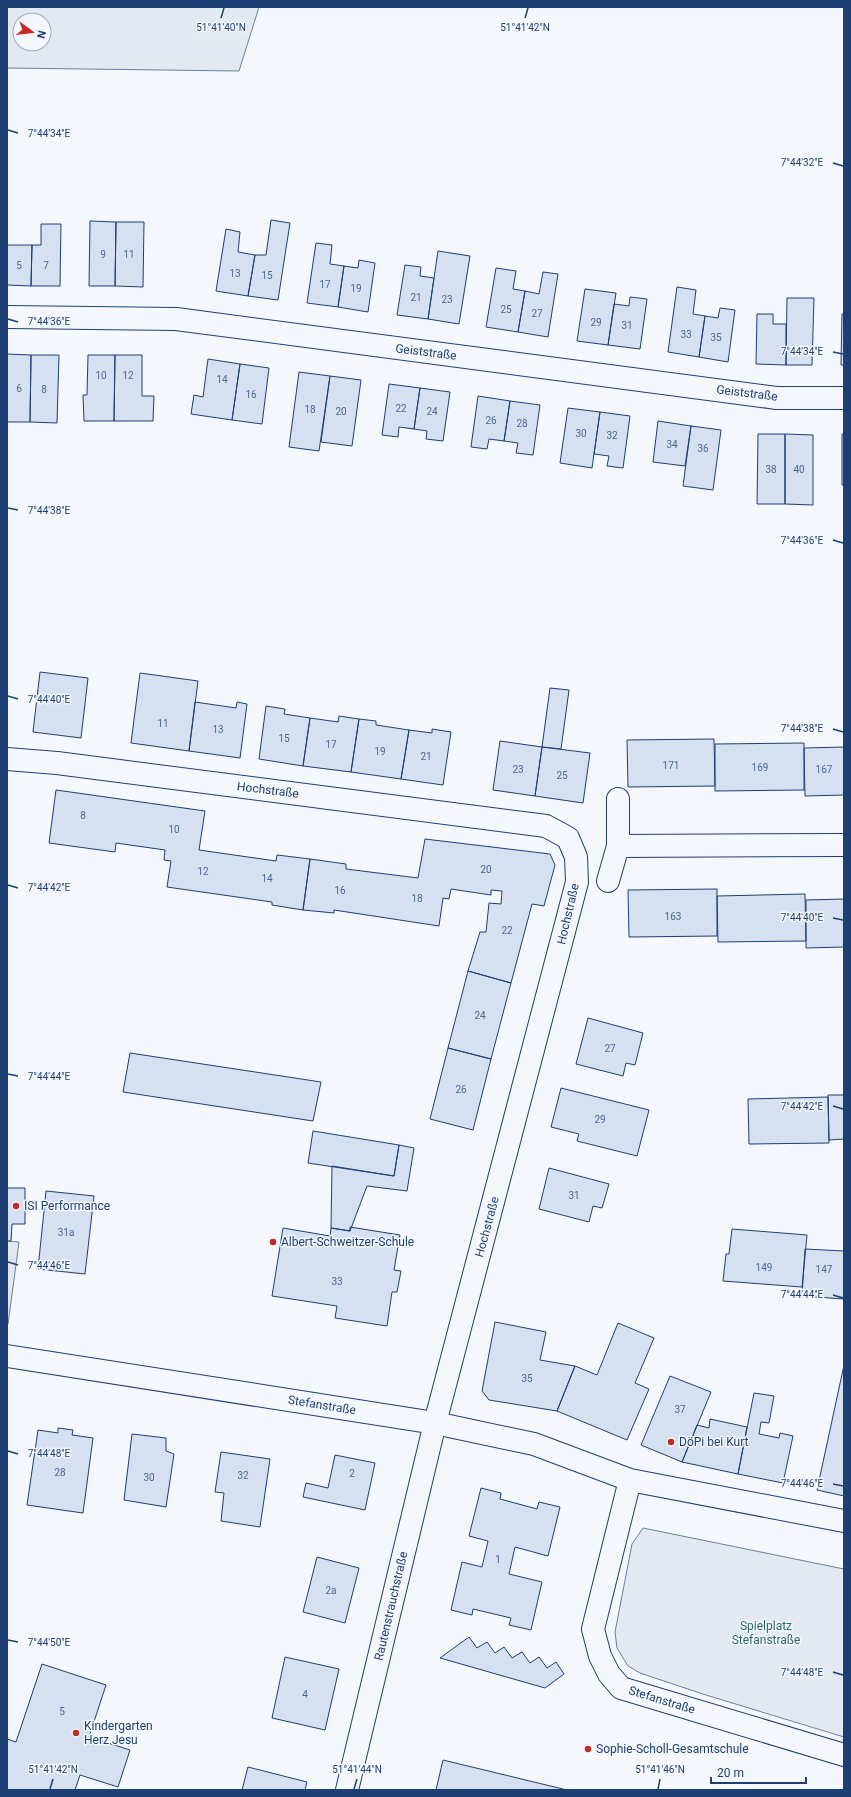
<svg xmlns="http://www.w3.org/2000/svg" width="851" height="1797" font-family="Roboto,sans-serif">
<rect width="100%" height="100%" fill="#f4f7fb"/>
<path fill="#e3e9f0" stroke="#687fa3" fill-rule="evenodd" d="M 7,7 L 259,7 L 239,71 L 7,68 ZM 20,20 L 44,20 L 44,44 L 20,44 Z
M 643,1528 L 844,1569 L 844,1737 L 706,1695 L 640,1673 L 628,1666 L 617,1648 L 615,1632 L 632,1544 Z"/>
<path fill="#e3e8f0" stroke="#687fa3" d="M 7,1241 L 19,1242 L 8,1324 L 7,1324 Z"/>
<path fill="#d5e0f0" stroke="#1d3f73" d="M 271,220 L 290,223 L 278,300 L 248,296 L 255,255 L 266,255 Z
M 90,221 L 116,222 L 115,286 L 89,286 Z
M 116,222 L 144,222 L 143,287 L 115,286 Z
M 41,224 L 61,224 L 60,286 L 31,286 L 32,245 L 41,245 Z
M 226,229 L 240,232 L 238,252 L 255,255 L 248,296 L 216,291 Z
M 316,243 L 332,245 L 330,264 L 344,266 L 338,307 L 307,303 Z
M 7,245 L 32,245 L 31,286 L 7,285 Z
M 438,251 L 470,256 L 459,324 L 428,319 Z
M 359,260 L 375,263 L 368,312 L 338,307 L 344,266 L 358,268 Z
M 405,265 L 421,267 L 420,276 L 434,278 L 428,319 L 397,315 Z
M 496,268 L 516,271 L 513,289 L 525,291 L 518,332 L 486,327 Z
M 543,272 L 558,274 L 548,337 L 518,332 L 525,291 L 539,294 Z
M 677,287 L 696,290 L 693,314 L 705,316 L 699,357 L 668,352 Z
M 585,289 L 616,293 L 608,345 L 577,341 Z
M 630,297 L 647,299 L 640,349 L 608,345 L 614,304 L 629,306 Z
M 787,298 L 814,298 L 812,365 L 786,365 Z
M 720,308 L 735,310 L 728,362 L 699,357 L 705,316 L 718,318 Z
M 757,314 L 773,314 L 773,324 L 786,324 L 786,365 L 756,364 Z
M 842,314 L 844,314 L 844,365 L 841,365 Z
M 7,354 L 31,355 L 30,422 L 7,422 Z
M 31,355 L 59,355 L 57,423 L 30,422 Z
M 88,355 L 115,355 L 114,421 L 84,421 L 83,395 L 87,395 Z
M 115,355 L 142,355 L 142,396 L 154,396 L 153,421 L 114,421 Z
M 208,359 L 240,364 L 232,420 L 191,414 L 194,395 L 203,397 Z
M 240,364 L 269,368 L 262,424 L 232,420 Z
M 299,372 L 330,376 L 319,451 L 289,447 Z
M 330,376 L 361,380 L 352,446 L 321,442 Z
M 389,384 L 420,388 L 414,429 L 399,427 L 398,437 L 382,435 Z
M 420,388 L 450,392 L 443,441 L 426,439 L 427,431 L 414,429 Z
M 478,396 L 510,401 L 504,441 L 489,439 L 487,449 L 471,447 Z
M 510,401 L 540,405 L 533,455 L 516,453 L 518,443 L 504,441 Z
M 568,408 L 600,412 L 592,468 L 560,463 Z
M 600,412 L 630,416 L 623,468 L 607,466 L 609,456 L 594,454 Z
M 658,421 L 691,426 L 685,466 L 653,462 Z
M 691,426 L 721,430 L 713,490 L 683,486 Z
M 758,434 L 785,434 L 785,504 L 757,504 Z
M 785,434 L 813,435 L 813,505 L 785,504 Z
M 842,434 L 844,434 L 844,485 L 842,485 Z
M 40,672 L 88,678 L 81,738 L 33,732 Z
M 140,673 L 198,681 L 189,751 L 131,743 Z
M 550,688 L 569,690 L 561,749 L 542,747 Z
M 195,702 L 236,708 L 237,702 L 247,704 L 240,758 L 189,751 Z
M 266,706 L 285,709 L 284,714 L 310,718 L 303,766 L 259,759 Z
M 339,716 L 359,719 L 351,772 L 303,766 L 310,718 L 338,722 Z
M 359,719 L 376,721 L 376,725 L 409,730 L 401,779 L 351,772 Z
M 432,729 L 451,732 L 443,785 L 401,779 L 409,730 L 432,733 Z
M 714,739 L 715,786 L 628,787 L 627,740 Z
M 500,741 L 542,747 L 535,796 L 493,790 Z
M 804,743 L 804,790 L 715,791 L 715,744 Z
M 542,747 L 590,753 L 583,803 L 535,796 Z
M 844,747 L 844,795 L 805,796 L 804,748 Z
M 56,790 L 205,811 L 199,850 L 276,861 L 277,855 L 310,859 L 303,910 L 272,905 L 272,902 L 167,887 L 171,861 L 164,860 L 165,850 L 116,843 L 115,852 L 49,843 Z
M 425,839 L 550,854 L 555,865 L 544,906 L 532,904 L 511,983 L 468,971 L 480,932 L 486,932 L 489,903 L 501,904 L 502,891 L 491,890 L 491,895 L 451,889 L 449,899 L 443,898 L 439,926 L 334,910 L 334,913 L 303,910 L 310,859 L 346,864 L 346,869 L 418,878 Z
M 717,889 L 717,936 L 629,937 L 628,890 Z
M 805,894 L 806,941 L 718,942 L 717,896 Z
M 844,899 L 844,947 L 806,948 L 806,900 Z
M 468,971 L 511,983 L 491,1059 L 448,1048 Z
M 588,1018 L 643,1033 L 635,1065 L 626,1063 L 623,1076 L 576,1064 Z
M 448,1048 L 491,1059 L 473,1130 L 430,1119 Z
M 130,1053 L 321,1082 L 313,1121 L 123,1092 Z
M 561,1088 L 649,1110 L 637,1156 L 577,1141 L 579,1134 L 551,1127 Z
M 828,1095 L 844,1095 L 844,1139 L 829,1140 Z
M 828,1097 L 829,1143 L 749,1144 L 748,1099 Z
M 313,1131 L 399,1145 L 394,1176 L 308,1163 Z
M 399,1145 L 414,1148 L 407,1191 L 367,1186 L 350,1231 L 331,1228 L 332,1166 L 394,1176 Z
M 549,1168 L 609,1184 L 602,1208 L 593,1206 L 589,1222 L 539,1209 Z
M 7,1188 L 25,1188 L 25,1224 L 12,1224 L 11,1241 L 7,1241 Z
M 46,1191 L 94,1196 L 85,1274 L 38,1269 Z
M 350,1227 L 400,1235 L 394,1270 L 401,1271 L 397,1292 L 392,1292 L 387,1326 L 335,1318 L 337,1306 L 272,1296 L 283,1228 L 330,1236 L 331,1228 L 350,1231 Z
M 732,1229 L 807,1235 L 802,1287 L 723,1281 L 726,1254 L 729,1254 Z
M 805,1249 L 844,1251 L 844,1299 L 802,1296 Z
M 495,1322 L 546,1332 L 540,1360 L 575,1366 L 557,1411 L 489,1400 L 482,1391 Z
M 618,1323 L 654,1338 L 635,1383 L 649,1389 L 627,1440 L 557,1411 L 575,1366 L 597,1375 Z
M 844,1365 L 844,1496 L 817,1490 Z
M 670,1376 L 711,1392 L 682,1462 L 641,1445 Z
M 754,1393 L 774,1396 L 769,1423 L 761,1422 L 759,1434 L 779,1438 L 780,1433 L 793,1436 L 783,1483 L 738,1474 Z
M 710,1419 L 747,1427 L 738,1474 L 682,1462 L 697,1425 L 709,1428 Z
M 58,1428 L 73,1430 L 72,1435 L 93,1438 L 83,1513 L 27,1505 L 38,1430 L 58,1433 Z
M 132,1434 L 166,1438 L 166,1451 L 174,1454 L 166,1507 L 124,1500 Z
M 221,1452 L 270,1459 L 260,1527 L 221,1521 L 224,1493 L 215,1492 Z
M 335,1455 L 375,1463 L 365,1510 L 303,1497 L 306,1483 L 328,1488 Z
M 481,1488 L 501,1493 L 500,1499 L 537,1509 L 539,1502 L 560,1507 L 548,1556 L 515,1547 L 509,1574 L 542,1582 L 531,1630 L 509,1625 L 511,1618 L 473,1609 L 472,1615 L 451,1610 L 462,1562 L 482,1567 L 488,1541 L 469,1536 Z
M 317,1557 L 359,1568 L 345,1623 L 303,1612 Z
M 469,1637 L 477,1648 L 487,1642 L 495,1653 L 504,1647 L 512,1658 L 522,1652 L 530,1663 L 539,1657 L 547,1668 L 556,1662 L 564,1674 L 545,1688 L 440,1658 Z
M 285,1657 L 339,1669 L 325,1730 L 272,1718 Z
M 42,1664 L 106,1685 L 89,1737 L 130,1750 L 118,1787 L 80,1775 L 75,1790 L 7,1790 L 7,1739 L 16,1742 Z
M 443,1760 L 567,1790 L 436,1790 Z
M 248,1767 L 307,1782 L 305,1790 L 242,1790 Z"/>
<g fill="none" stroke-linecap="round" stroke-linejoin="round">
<g stroke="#1d3f73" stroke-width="24">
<path id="minor" d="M 7,317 L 176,319 L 777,398 L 844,398
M 7,759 L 57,763 L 546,826 L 568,838 L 576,857 L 577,882 L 435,1423 L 347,1790
M 618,846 L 844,845
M 608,881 L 618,846 L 618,799
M 7,1356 L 435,1423 L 534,1444 L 630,1480 L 844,1521
M 630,1480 L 593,1629 L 600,1656 L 609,1674 L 621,1688 L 844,1755"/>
</g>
<use href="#minor" stroke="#f4f7fb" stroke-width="22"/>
</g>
<path fill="none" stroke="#1d3f73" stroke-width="1.5" d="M 221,18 L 224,8M 525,18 L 528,8M 8,130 L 18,133M 833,163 L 843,166M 8,319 L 18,322M 833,352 L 843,354M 8,508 L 18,510M 833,540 L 843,543M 8,696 L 18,699M 833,729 L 843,732M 8,885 L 18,888M 833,918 L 843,920M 8,1074 L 18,1076M 833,1106 L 843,1109M 8,1262 L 18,1265M 833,1295 L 843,1298M 8,1451 L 18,1454M 833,1484 L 843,1486M 8,1640 L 18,1642M 833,1672 L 843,1675M 50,1789 L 53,1779M 354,1789 L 357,1779M 658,1789 L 660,1779"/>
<g fill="#c62828" stroke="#f4f7fb" stroke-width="1.5">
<circle cx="16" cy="1206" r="4"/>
<circle cx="273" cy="1242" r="4"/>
<circle cx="671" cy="1442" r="4"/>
<circle cx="76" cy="1733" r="4"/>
<circle cx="588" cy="1749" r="4"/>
</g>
<g text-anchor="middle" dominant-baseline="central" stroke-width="3" stroke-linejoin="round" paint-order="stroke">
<g font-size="10" fill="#4b6792">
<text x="103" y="254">9</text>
<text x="129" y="254">11</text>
<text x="19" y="265">5</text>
<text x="46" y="265">7</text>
<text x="235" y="273">13</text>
<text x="267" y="275">15</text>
<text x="325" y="284">17</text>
<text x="356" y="288">19</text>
<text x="416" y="297">21</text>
<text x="447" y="299">23</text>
<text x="506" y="309">25</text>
<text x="537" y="313">27</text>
<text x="596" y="322">29</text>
<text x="627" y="325">31</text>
<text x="686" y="334">33</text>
<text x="716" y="337">35</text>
<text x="101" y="375">10</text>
<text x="128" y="375">12</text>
<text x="222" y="379">14</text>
<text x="19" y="388">6</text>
<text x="44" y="389">8</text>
<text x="251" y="394">16</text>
<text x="401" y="408">22</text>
<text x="310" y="409">18</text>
<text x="341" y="411">20</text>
<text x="432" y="411">24</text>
<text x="491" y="420">26</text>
<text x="522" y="423">28</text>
<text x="581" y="433">30</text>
<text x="612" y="435">32</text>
<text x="672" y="444">34</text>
<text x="703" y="448">36</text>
<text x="771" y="469">38</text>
<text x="799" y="469">40</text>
<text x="163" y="723">11</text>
<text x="218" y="729">13</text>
<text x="284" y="738">15</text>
<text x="331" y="744">17</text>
<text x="380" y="751">19</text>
<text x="426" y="756">21</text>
<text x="671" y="765">171</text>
<text x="760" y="767">169</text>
<text x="518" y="769">23</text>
<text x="824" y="769">167</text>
<text x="562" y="775">25</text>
<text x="83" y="815">8</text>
<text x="174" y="829">10</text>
<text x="486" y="869">20</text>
<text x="203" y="871">12</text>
<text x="267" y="878">14</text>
<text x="340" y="890">16</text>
<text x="417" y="898">18</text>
<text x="673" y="916">163</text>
<text x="507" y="930">22</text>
<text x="480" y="1015">24</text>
<text x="610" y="1048">27</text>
<text x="461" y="1089">26</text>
<text x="600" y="1119">29</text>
<text x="574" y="1195">31</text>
<text x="66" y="1232">31a</text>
<text x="764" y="1267">149</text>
<text x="824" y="1269">147</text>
<text x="337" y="1281">33</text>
<text x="527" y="1378">35</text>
<text x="680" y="1409">37</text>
<text x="60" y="1472">28</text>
<text x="352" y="1473">2</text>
<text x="243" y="1475">32</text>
<text x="149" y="1477">30</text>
<text x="498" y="1559">1</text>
<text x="331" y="1590">2a</text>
<text x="305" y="1694">4</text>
<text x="62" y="1711">5</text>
</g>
<g font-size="12" fill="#1d3f73" stroke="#f4f7fb">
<text transform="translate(426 352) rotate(7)">Geiststraße</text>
<text transform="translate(747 393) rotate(7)">Geiststraße</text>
<text transform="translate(268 790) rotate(7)">Hochstraße</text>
<text transform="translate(568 914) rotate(-77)">Hochstraße</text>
<text transform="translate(487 1227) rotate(-75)">Hochstraße</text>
<text transform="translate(322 1405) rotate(9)">Stefanstraße</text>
<text transform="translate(391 1606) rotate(-77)">Rautenstrauchstraße</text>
<text transform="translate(662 1700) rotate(17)">Stefanstraße</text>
</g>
<g font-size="12" fill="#1d3f73" stroke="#f4f7fb" text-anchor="start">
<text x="24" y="1206">ISI Performance</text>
<text x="281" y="1242">Albert-Schweitzer-Schule</text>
<text x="679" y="1442">DöPi bei Kurt</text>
<text x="84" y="1726">Kindergarten<tspan x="84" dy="14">Herz Jesu</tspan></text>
<text x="596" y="1749">Sophie-Scholl-Gesamtschule</text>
</g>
<g font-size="12" fill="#2c6c60" stroke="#f4f7fb">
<text x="766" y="1626">Spielplatz<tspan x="766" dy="14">Stefanstraße</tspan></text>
</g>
</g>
<g font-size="10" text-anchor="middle" fill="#1d3f73" stroke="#f4f7fb" stroke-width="3" stroke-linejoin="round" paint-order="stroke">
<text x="221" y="31">51°41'40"N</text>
<text x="525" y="31">51°41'42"N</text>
<text x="49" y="137">7°44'34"E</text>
<text x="802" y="166">7°44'32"E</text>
<text x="49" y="325">7°44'36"E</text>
<text x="802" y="355">7°44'34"E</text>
<text x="49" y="514">7°44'38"E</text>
<text x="802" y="544">7°44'36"E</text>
<text x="49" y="703">7°44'40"E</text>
<text x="802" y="732">7°44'38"E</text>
<text x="49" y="891">7°44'42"E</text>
<text x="802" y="921">7°44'40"E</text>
<text x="49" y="1080">7°44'44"E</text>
<text x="802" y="1110">7°44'42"E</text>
<text x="49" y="1269">7°44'46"E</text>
<text x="802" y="1298">7°44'44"E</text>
<text x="49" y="1457">7°44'48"E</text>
<text x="802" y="1487">7°44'46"E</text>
<text x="49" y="1646">7°44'50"E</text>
<text x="802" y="1676">7°44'48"E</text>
<text x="53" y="1773">51°41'42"N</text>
<text x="357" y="1773">51°41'44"N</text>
<text x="660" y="1773">51°41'46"N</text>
</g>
<rect width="851" height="1797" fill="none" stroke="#1d3f73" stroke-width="16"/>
<g transform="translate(32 32) rotate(105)"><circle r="19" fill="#f4f7fb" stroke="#9eadc5"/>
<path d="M0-3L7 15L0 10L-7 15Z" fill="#c62828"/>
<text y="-6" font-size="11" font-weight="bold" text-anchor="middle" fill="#1d3f73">N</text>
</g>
<path d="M711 1777v6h95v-6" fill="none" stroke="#1d3f73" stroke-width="2"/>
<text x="717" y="1777" font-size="12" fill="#1d3f73" stroke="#f4f7fb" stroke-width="3" paint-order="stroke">20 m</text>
</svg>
